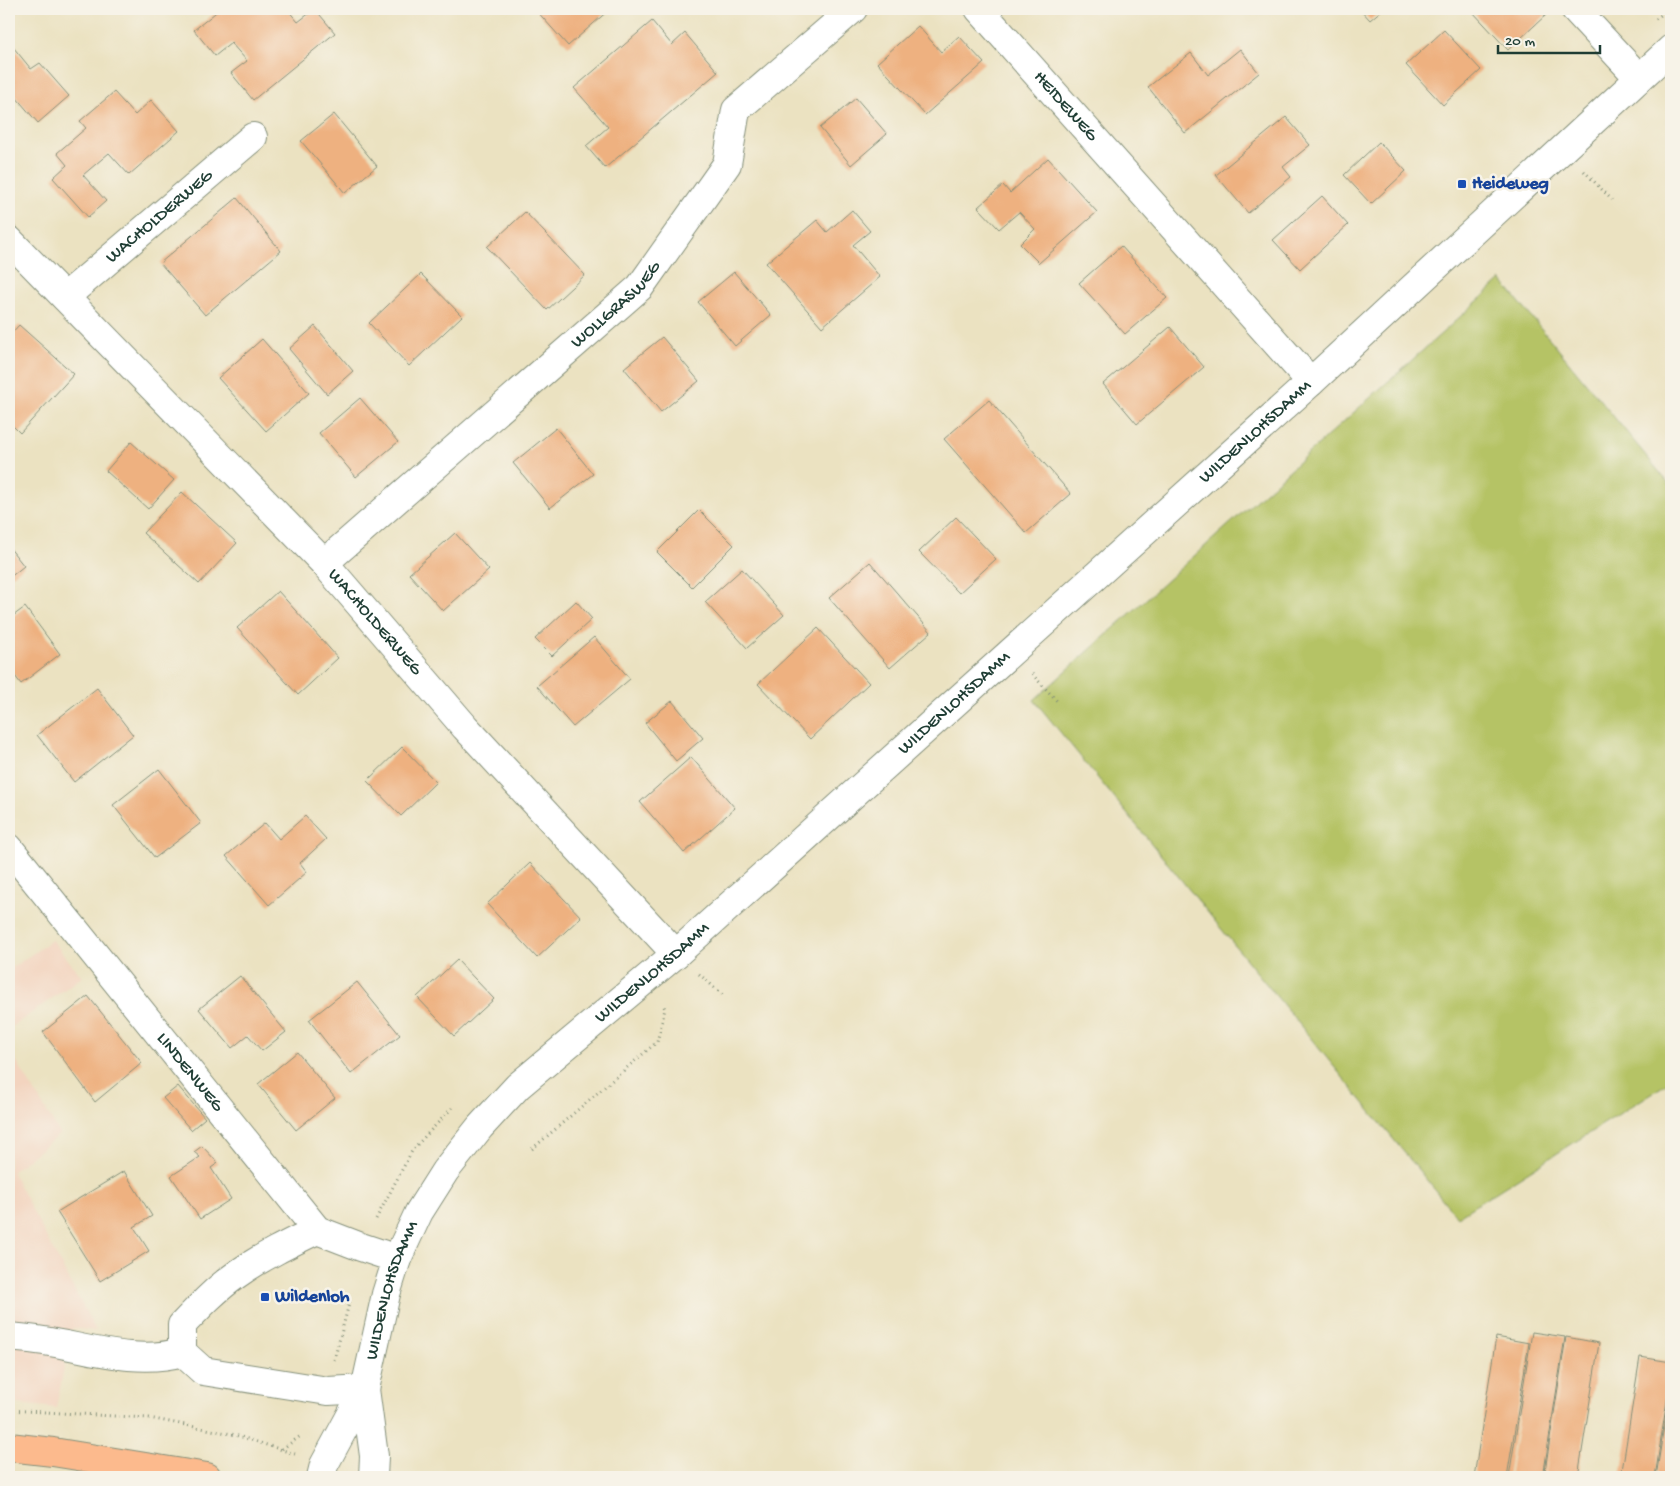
<svg xmlns="http://www.w3.org/2000/svg" width="1680" height="1486" font-family="'Gochi Hand',sans-serif">
<rect width="100%" height="100%" fill="#f7f3e8"/>
<filter id="ink" filterUnits="userSpaceOnUse"><feTurbulence type="fractalNoise" baseFrequency=".02" numOctaves="2"/><feDisplacementMap in="SourceGraphic" scale="10" xChannelSelector="R" yChannelSelector="G"/><feConvolveMatrix kernelMatrix="1 2 1 2 8 2 1 2 1" color-interpolation-filters="sRGB"/></filter>
<filter id="wash" filterUnits="userSpaceOnUse"><feTurbulence type="fractalNoise" baseFrequency=".0096" numOctaves="4" result="noise"/><feDisplacementMap in="SourceGraphic" scale="20" xChannelSelector="R" yChannelSelector="G"/><feGaussianBlur stdDeviation="1.12" result="paint"/><feColorMatrix in="noise" values="0 0 0 0 0 0 0 0 0 0 0 0 0 0 0 0 0 1.4 0 .05"/><feComposite in="paint" operator="in"/></filter>
<g filter="url(#wash)">
<rect width="100%" height="100%" fill="#ebe2c1"/>
<path fill="#f3d4bf" d="M 52,940 L 82,977 L 9,1029 L 9,970 Z
M 9,1049 L 60,1134 L 12,1172 L 96,1331 L 72,1328 L 56,1408 L 9,1403 Z"/>
<path fill="#b5c365" stroke="#6a804c" d="M 1501,280 L 1671,486 L 1671,1081 L 1457,1217 L 1034,700 Z"/>
<g id="blocks">
<path fill="#eeb180" d="M 220,9 L 287,9 L 298,22 L 315,9 L 335,33 L 253,100 L 231,73 L 247,61 L 231,43 L 215,56 L 194,30 Z
M 535,9 L 610,9 L 568,46 Z
M 1360,9 L 1383,9 L 1370,20 Z
M 1474,9 L 1541,9 L 1547,14 L 1508,50 L 1472,11 Z
M 652,21 L 672,45 L 685,33 L 718,72 L 605,168 L 586,146 L 608,127 L 574,88 Z
M 918,26 L 941,52 L 959,36 L 984,63 L 925,115 L 877,63 Z
M 1444,30 L 1481,70 L 1443,105 L 1406,65 Z
M 9,42 L 31,69 L 40,63 L 69,96 L 38,123 L 15,96 L 9,101 Z
M 1240,49 L 1259,73 L 1185,133 L 1148,87 L 1191,53 L 1208,75 Z
M 114,92 L 135,115 L 151,100 L 179,131 L 129,175 L 109,153 L 83,175 L 106,201 L 88,217 L 53,178 L 67,165 L 57,153 L 86,128 L 80,121 Z
M 856,98 L 887,134 L 851,165 L 820,128 Z
M 334,114 L 377,166 L 345,193 L 301,141 Z
M 1286,117 L 1310,145 L 1283,167 L 1291,177 L 1248,213 L 1216,175 Z
M 1379,142 L 1406,171 L 1371,204 L 1344,175 Z
M 1048,158 L 1097,212 L 1039,263 L 1020,244 L 1035,229 L 1019,212 L 999,229 L 978,207 L 1003,185 L 1010,193 Z
M 1322,196 L 1348,225 L 1300,269 L 1273,240 Z
M 237,198 L 281,251 L 205,315 L 160,263 Z
M 852,210 L 870,231 L 853,245 L 880,277 L 822,327 L 766,263 L 817,220 L 827,232 Z
M 525,212 L 585,275 L 547,310 L 487,247 Z
M 1121,246 L 1167,298 L 1125,334 L 1079,283 Z
M 734,272 L 771,315 L 735,346 L 698,302 Z
M 421,274 L 462,316 L 409,366 L 369,323 Z
M 19,325 L 74,374 L 20,433 L 9,422 L 9,395 L 13,391 L 9,387 L 9,336 Z
M 315,326 L 353,371 L 327,394 L 289,349 Z
M 1170,327 L 1204,367 L 1137,424 L 1103,384 Z
M 662,337 L 699,381 L 661,412 L 624,368 Z
M 262,339 L 309,393 L 266,431 L 218,378 Z
M 360,398 L 398,442 L 356,477 L 319,433 Z
M 989,400 L 1071,494 L 1026,533 L 944,439 Z
M 556,428 L 593,474 L 550,508 L 513,463 Z
M 131,442 L 174,480 L 148,509 L 106,471 Z
M 182,492 L 237,543 L 199,584 L 143,533 Z
M 699,510 L 734,545 L 692,587 L 657,552 Z
M 956,517 L 996,559 L 959,593 L 919,552 Z
M 455,533 L 489,570 L 443,611 L 409,574 Z
M 9,547 L 24,566 L 9,578 Z
M 870,562 L 931,632 L 890,668 L 829,598 Z
M 742,569 L 784,615 L 747,648 L 705,602 Z
M 278,591 L 338,658 L 298,695 L 237,628 Z
M 576,601 L 592,619 L 552,656 L 535,639 Z
M 25,607 L 60,654 L 21,684 L 9,668 L 9,619 Z
M 818,628 L 869,683 L 810,739 L 758,684 Z
M 594,637 L 630,679 L 573,727 L 537,686 Z
M 97,688 L 133,735 L 74,782 L 37,735 Z
M 672,701 L 703,738 L 676,761 L 645,723 Z
M 402,747 L 436,782 L 401,816 L 367,781 Z
M 691,757 L 735,808 L 684,853 L 640,802 Z
M 159,769 L 201,823 L 155,858 L 113,805 Z
M 305,816 L 326,839 L 300,863 L 307,872 L 269,905 L 226,856 L 265,823 L 279,839 Z
M 530,863 L 581,917 L 537,958 L 487,904 Z
M 457,960 L 494,999 L 454,1036 L 417,997 Z
M 240,976 L 286,1032 L 262,1051 L 248,1035 L 232,1048 L 199,1009 Z
M 357,982 L 400,1035 L 351,1074 L 309,1020 Z
M 88,996 L 142,1063 L 95,1102 L 43,1032 Z
M 297,1052 L 335,1098 L 296,1130 L 258,1084 Z
M 178,1086 L 205,1118 L 191,1130 L 163,1098 Z
M 202,1146 L 218,1163 L 211,1168 L 231,1199 L 200,1219 L 171,1176 L 200,1157 L 194,1152 Z
M 124,1171 L 152,1216 L 134,1227 L 149,1251 L 100,1281 L 57,1212 Z
M 1532,1332 L 1565,1337 L 1543,1477 L 1509,1477 Z
M 1496,1337 L 1529,1343 L 1507,1477 L 1474,1477 Z
M 1566,1337 L 1599,1343 L 1578,1477 L 1544,1477 Z
M 1640,1357 L 1671,1362 L 1671,1375 L 1655,1477 L 1621,1477 Z
M 1670,1388 L 1671,1477 L 1656,1477 Z"/>
</g>
</g>
<g filter="url(#ink)">
<use href="#blocks" fill-opacity="0" stroke="#85907a" stroke-width="1"/>
<g fill="none" stroke-linecap="round" stroke-linejoin="round">
<g stroke="#85907a" stroke-width="30">
<g id="minor">
<path id="s1" d="M 979,9 L 1311,382"/>
<path d="M 1575,9 L 1639,78"/>
<path id="s2" d="M 9,240 L 324,563 L 465,727 L 676,954"/>
<path id="s3" d="M 65,297 L 253,137"/>
<path id="s4" d="M 324,563 L 640,287 L 727,164 L 736,110 L 853,9"/>
<path id="s5" d="M 9,848 L 317,1230 L 361,1247 L 397,1259"/>
<path d="M 317,1230 C 290,1243 261,1257 236,1275 C 216,1289 199,1307 182,1325 L 182,1352 L 203,1371 L 328,1391 L 365,1389"/>
<path d="M 9,1337 C 20,1338 32,1339 44,1341 C 88,1348 137,1365 182,1352"/>
<path d="M 365,1389 L 374,1456 L 373,1477"/>
<path id="s6" d="M 321,1477 L 324,1465 L 365,1389 L 386,1294 L 397,1259 L 419,1212 L 445,1171 L 480,1127 L 518,1086 L 676,954 L 1311,382 L 1671,49"/>
</g>
</g>
<g stroke="#85907a" stroke-width="30">
<path id="major" d="M 9,1447 L 53,1452 L 207,1477"/>
</g>
<path stroke="#85907a" stroke-width="3" stroke-dasharray="1 4" stroke-linecap="butt" d="M 1656,19 L 1668,9
M 1584,171 L 1612,200
M 1032,674 L 1057,701
M 699,974 L 723,995
M 532,1149 L 657,1042 L 665,1009 L 663,1004
M 376,1219 L 413,1149 L 452,1108
M 334,1360 L 350,1300
M 9,1410 L 149,1418 L 232,1434 L 295,1454
M 282,1449 L 302,1435"/>
<use href="#minor" stroke="#fff" stroke-width="28"/>
<use href="#major" stroke="#fcba8d" stroke-width="28"/>
</g>
</g>
<g fill="#1a4fb4" stroke="#f7f3e8" stroke-width="2">
<rect x="1457" y="179" width="10" height="10" rx="2.5"/>
<rect x="260" y="1292" width="10" height="10" rx="2.5"/>
</g>
<g text-anchor="middle" dominant-baseline="central" stroke-width="5" stroke-linejoin="round" paint-order="stroke">
<g font-size="18" fill="#1f3d34" stroke="#f7f3e8">
<text stroke="none"><textPath href="#s1" startOffset="130">HEIDEWEG</textPath></text>
<text stroke="none"><textPath href="#s3" startOffset="124">WACHOLDERWEG</textPath></text>
<text stroke="none"><textPath href="#s4" startOffset="390">WOLLGRASWEG</textPath></text>
<text stroke="none"><textPath href="#s6" startOffset="1431">WILDENLOHSDAMM</textPath></text>
<text stroke="none"><textPath href="#s2" startOffset="529">WACHOLDERWEG</textPath></text>
<text stroke="none"><textPath href="#s6" startOffset="1026">WILDENLOHSDAMM</textPath></text>
<text stroke="none"><textPath href="#s6" startOffset="621">WILDENLOHSDAMM</textPath></text>
<text stroke="none"><textPath href="#s5" startOffset="288">LINDENWEG</textPath></text>
<text stroke="none"><textPath href="#s6" startOffset="201">WILDENLOHSDAMM</textPath></text>
</g>
<g font-size="18" font-weight="bold" fill="#164399" stroke="#f7f3e8" text-anchor="start">
<text x="1472" y="184">Heideweg</text>
<text x="275" y="1297">Wildenloh</text>
</g>
</g>
<rect width="1680" height="1486" fill="none" stroke="#f7f3e8" stroke-width="30"/>
<path d="M1498 45v8h102v-8" fill="none" stroke="#1f3d34" stroke-width="2.5"/>
<text x="1505" y="45" font-size="15" fill="#1f3d34" stroke="#f7f3e8" stroke-width="4" paint-order="stroke">20 m</text>
</svg>
